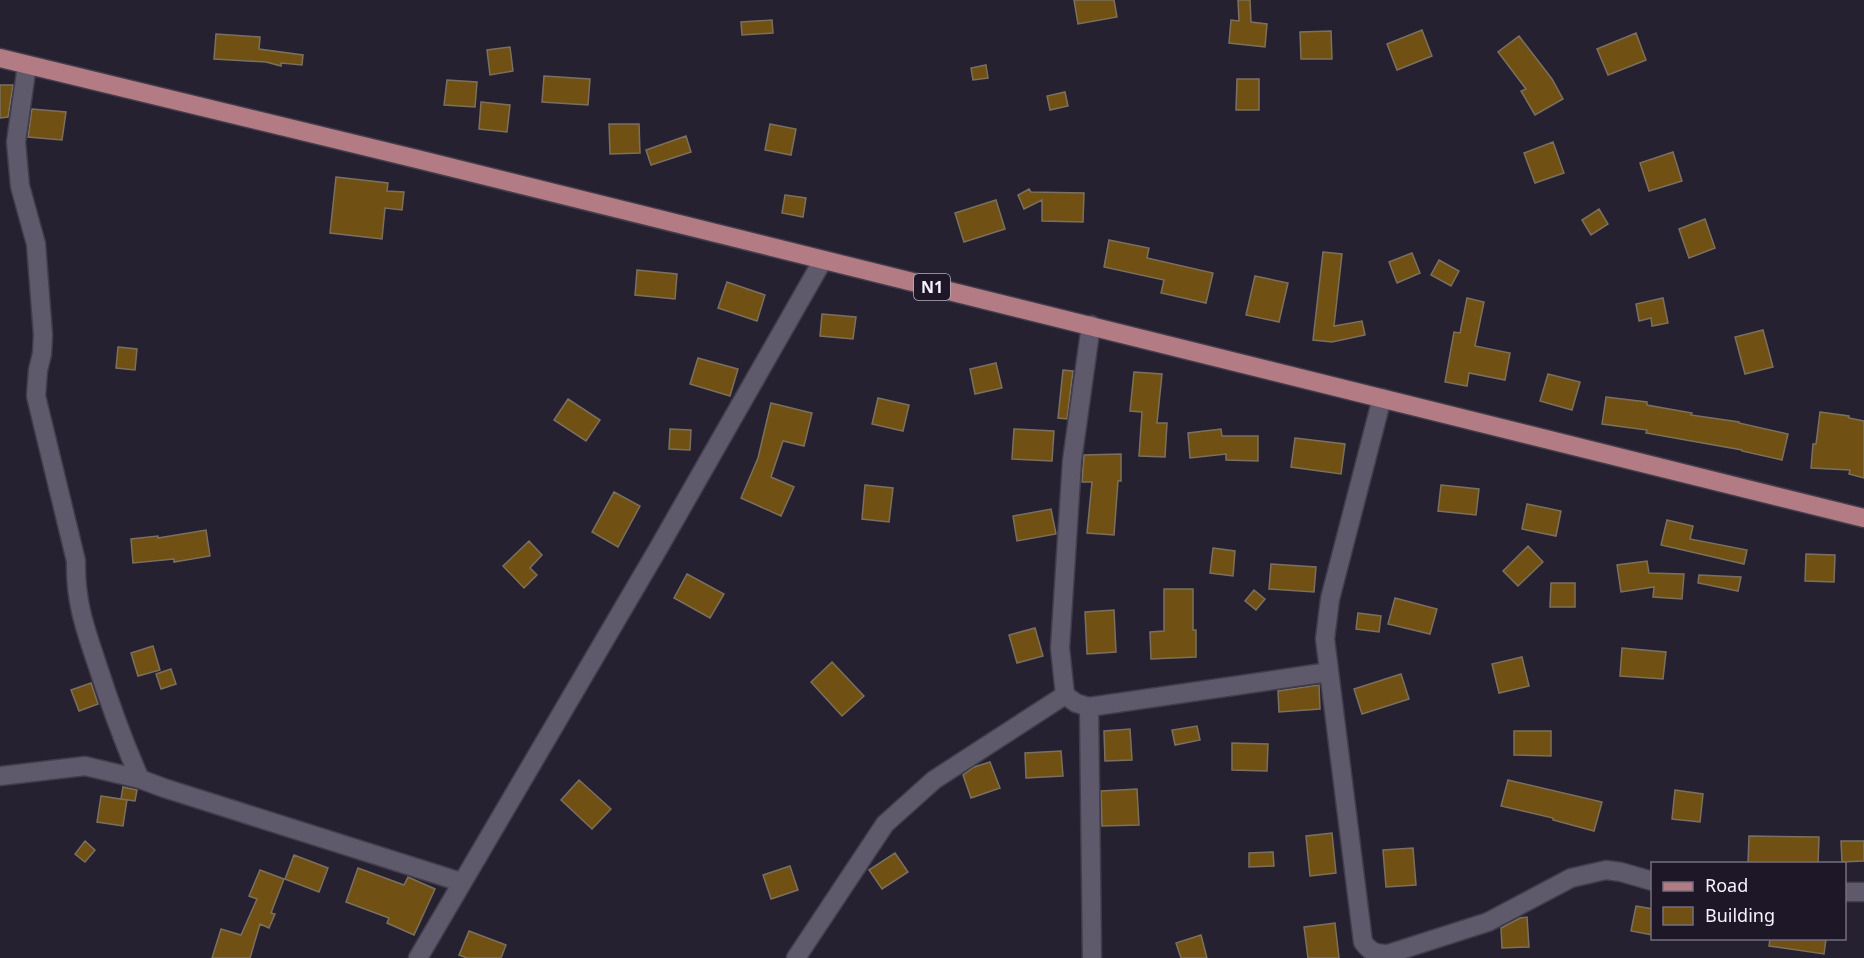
<svg xmlns="http://www.w3.org/2000/svg" width="1864" height="958" font-family="'Noto Sans',sans-serif">
<rect width="100%" height="100%" fill="#262131"/>
<path fill="#715113" stroke="#7b705e" stroke-width="1.5" d="M 1074,0 L 1114,0 L 1117,17 L 1078,24 Z
M 1238,0 L 1250,0 L 1251,22 L 1267,24 L 1265,47 L 1229,43 L 1231,20 L 1239,21 Z
M 772,20 L 773,33 L 742,35 L 741,22 Z
M 1422,30 L 1432,56 L 1397,70 L 1387,44 Z
M 1331,31 L 1332,59 L 1301,59 L 1300,32 Z
M 1636,33 L 1646,60 L 1608,75 L 1597,49 Z
M 216,34 L 260,37 L 259,49 L 303,55 L 302,65 L 281,63 L 281,66 L 266,62 L 214,59 Z
M 1519,36 L 1552,79 L 1563,99 L 1535,115 L 1521,91 L 1526,89 L 1498,52 Z
M 510,47 L 513,71 L 490,75 L 487,50 Z
M 986,65 L 988,78 L 973,80 L 971,68 Z
M 544,76 L 590,79 L 588,105 L 542,102 Z
M 1237,79 L 1259,79 L 1259,110 L 1236,110 Z
M 447,80 L 477,82 L 475,107 L 444,105 Z
M 0,85 L 13,85 L 8,117 L 0,118 Z
M 1065,92 L 1068,106 L 1050,110 L 1047,96 Z
M 481,102 L 510,105 L 507,132 L 479,129 Z
M 32,109 L 66,112 L 62,140 L 28,137 Z
M 609,124 L 639,124 L 640,153 L 610,154 Z
M 770,124 L 796,129 L 791,155 L 765,150 Z
M 686,136 L 691,152 L 651,165 L 646,150 Z
M 1553,142 L 1564,173 L 1535,183 L 1524,153 Z
M 1673,152 L 1682,181 L 1649,191 L 1640,163 Z
M 336,177 L 388,183 L 387,191 L 404,192 L 402,210 L 385,208 L 382,239 L 330,233 Z
M 1029,189 L 1031,192 L 1084,193 L 1083,222 L 1042,221 L 1042,200 L 1024,209 L 1018,195 Z
M 785,195 L 806,198 L 803,217 L 782,213 Z
M 996,200 L 1005,229 L 964,242 L 955,213 Z
M 1599,209 L 1608,224 L 1591,235 L 1582,220 Z
M 1705,219 L 1715,248 L 1689,258 L 1679,229 Z
M 1109,240 L 1149,248 L 1147,258 L 1213,273 L 1206,303 L 1161,293 L 1164,280 L 1104,267 Z
M 1323,252 L 1342,254 L 1334,326 L 1362,321 L 1365,335 L 1332,342 L 1313,340 Z
M 1412,253 L 1420,273 L 1397,283 L 1389,262 Z
M 1439,260 L 1459,271 L 1451,286 L 1431,275 Z
M 637,270 L 677,274 L 675,299 L 635,295 Z
M 1255,276 L 1288,283 L 1279,322 L 1246,315 Z
M 727,282 L 765,295 L 757,321 L 718,308 Z
M 1467,298 L 1484,302 L 1475,346 L 1510,353 L 1505,380 L 1469,373 L 1467,386 L 1445,382 L 1454,332 L 1460,333 Z
M 1663,298 L 1668,323 L 1652,326 L 1651,318 L 1639,321 L 1636,304 Z
M 822,314 L 856,317 L 853,339 L 820,336 Z
M 1763,330 L 1773,367 L 1745,374 L 1735,337 Z
M 118,347 L 137,349 L 135,370 L 116,368 Z
M 698,358 L 738,369 L 730,396 L 690,384 Z
M 996,363 L 1002,388 L 975,394 L 970,369 Z
M 1063,370 L 1073,371 L 1067,419 L 1058,418 Z
M 1134,372 L 1162,374 L 1157,423 L 1167,423 L 1165,457 L 1139,456 L 1142,412 L 1130,411 Z
M 1548,374 L 1580,382 L 1572,410 L 1540,401 Z
M 1606,397 L 1647,402 L 1647,405 L 1692,413 L 1691,415 L 1739,422 L 1739,423 L 1788,434 L 1782,460 L 1742,451 L 1742,450 L 1646,433 L 1647,430 L 1602,424 Z
M 878,398 L 909,405 L 903,431 L 872,424 Z
M 568,399 L 600,420 L 586,441 L 554,420 Z
M 771,403 L 812,413 L 804,446 L 783,441 L 771,477 L 794,487 L 781,516 L 741,498 L 758,458 Z
M 1820,412 L 1849,416 L 1849,418 L 1864,421 L 1864,478 L 1849,474 L 1850,470 L 1811,468 L 1813,444 L 1816,444 Z
M 670,429 L 691,430 L 690,450 L 669,449 Z
M 1014,429 L 1054,431 L 1052,461 L 1012,459 Z
M 1221,429 L 1222,436 L 1258,436 L 1258,461 L 1226,460 L 1226,454 L 1190,458 L 1188,433 Z
M 1295,438 L 1345,444 L 1341,474 L 1291,467 Z
M 1121,454 L 1121,481 L 1118,481 L 1114,535 L 1087,533 L 1092,482 L 1082,482 L 1084,455 Z
M 865,485 L 893,488 L 889,522 L 862,519 Z
M 1441,485 L 1479,489 L 1476,515 L 1438,511 Z
M 614,492 L 640,506 L 618,547 L 592,532 Z
M 1527,504 L 1561,511 L 1556,536 L 1522,529 Z
M 1051,509 L 1056,534 L 1017,541 L 1013,516 Z
M 1667,520 L 1693,526 L 1690,539 L 1747,550 L 1744,564 L 1661,545 Z
M 206,530 L 210,556 L 174,562 L 174,559 L 133,563 L 131,539 L 158,536 L 158,538 Z
M 529,541 L 542,555 L 530,568 L 537,575 L 524,588 L 503,566 Z
M 1528,546 L 1543,562 L 1518,586 L 1503,571 Z
M 1213,548 L 1235,551 L 1233,576 L 1210,573 Z
M 1806,554 L 1835,555 L 1834,582 L 1805,581 Z
M 1647,561 L 1649,573 L 1684,574 L 1682,599 L 1653,597 L 1654,587 L 1621,592 L 1617,565 Z
M 1271,564 L 1316,567 L 1314,592 L 1269,589 Z
M 687,574 L 724,594 L 710,618 L 674,598 Z
M 1699,575 L 1741,577 L 1738,591 L 1698,583 Z
M 1551,583 L 1575,583 L 1575,607 L 1550,607 Z
M 1164,589 L 1193,589 L 1193,630 L 1196,630 L 1196,657 L 1151,659 L 1150,632 L 1164,631 Z
M 1254,590 L 1265,599 L 1256,610 L 1245,601 Z
M 1395,598 L 1437,609 L 1430,634 L 1388,624 Z
M 1114,610 L 1116,652 L 1087,654 L 1085,612 Z
M 1358,613 L 1381,616 L 1379,632 L 1356,629 Z
M 1035,628 L 1043,656 L 1017,663 L 1009,635 Z
M 153,646 L 160,670 L 138,676 L 131,653 Z
M 1622,648 L 1666,652 L 1663,679 L 1620,676 Z
M 1522,657 L 1529,686 L 1499,693 L 1492,664 Z
M 832,662 L 864,696 L 842,716 L 811,682 Z
M 171,669 L 176,684 L 161,689 L 156,674 Z
M 1401,674 L 1409,699 L 1362,714 L 1354,689 Z
M 91,683 L 98,704 L 79,711 L 71,690 Z
M 1319,685 L 1320,709 L 1279,712 L 1278,691 Z
M 1197,726 L 1200,740 L 1175,745 L 1172,730 Z
M 1130,729 L 1132,760 L 1105,761 L 1104,731 Z
M 1514,731 L 1551,731 L 1551,756 L 1514,755 Z
M 1232,743 L 1268,744 L 1267,771 L 1232,770 Z
M 1061,751 L 1063,776 L 1026,778 L 1025,753 Z
M 990,762 L 1000,788 L 971,798 L 963,775 L 974,767 Z
M 579,780 L 611,809 L 592,829 L 561,800 Z
M 1508,780 L 1602,802 L 1594,831 L 1553,820 L 1553,818 L 1501,806 Z
M 123,787 L 137,790 L 135,801 L 121,799 Z
M 1137,789 L 1139,825 L 1102,826 L 1101,791 Z
M 1675,790 L 1703,794 L 1700,822 L 1672,819 Z
M 101,796 L 127,800 L 123,826 L 97,822 Z
M 1332,833 L 1336,873 L 1310,876 L 1306,836 Z
M 1749,836 L 1819,837 L 1818,864 L 1748,863 Z
M 85,841 L 95,850 L 85,862 L 75,854 Z
M 1841,841 L 1864,841 L 1864,861 L 1842,862 Z
M 1413,848 L 1416,885 L 1386,887 L 1383,850 Z
M 1273,852 L 1274,866 L 1249,867 L 1249,853 Z
M 895,853 L 908,872 L 882,889 L 869,870 Z
M 294,855 L 328,868 L 319,892 L 285,879 Z
M 790,866 L 798,890 L 771,899 L 763,875 Z
M 358,868 L 404,885 L 408,877 L 435,889 L 414,935 L 387,923 L 389,918 L 346,902 Z
M 260,870 L 284,879 L 271,913 L 275,914 L 269,928 L 260,924 L 250,958 L 212,958 L 221,929 L 241,935 L 257,899 L 249,896 Z
M 1636,906 L 1653,909 L 1653,935 L 1631,931 Z
M 1527,917 L 1529,947 L 1502,948 L 1501,928 L 1520,918 Z
M 1335,923 L 1339,958 L 1308,958 L 1304,927 Z
M 469,931 L 506,945 L 501,958 L 467,958 L 459,955 Z
M 1201,935 L 1207,958 L 1181,958 L 1176,943 Z
M 1770,939 L 1826,939 L 1824,954 L 1769,946 Z"/>
<g fill="none" stroke-linecap="round" stroke-linejoin="round">
<g stroke="#423d4b" stroke-width="21">
<path id="minor" d="M 27,65 L 16,142 L 20,186 L 36,244 L 43,335 L 42,354 L 38,370 L 36,396 L 76,561 C 75,603 86,631 99,670 C 111,707 124,743 140,779 L 164,788 L 461,882
M 1091,325 L 1072,461 L 1060,648 L 1065,695 L 1076,703 L 1089,707 L 1329,672
M 1382,398 L 1330,599 L 1325,639 L 1363,942 C 1370,952 1376,954 1388,954 L 1488,922 L 1571,878 L 1606,870 L 1621,872 L 1652,881
M 1089,707 L 1092,958
M 0,776 L 85,766 L 140,779
M 1844,892 L 1864,892
M 418,958 L 658,549 L 823,260
M 796,958 L 885,824 L 934,780 L 1065,695"/>
</g>
<g stroke="#423d4b" stroke-width="21">
<path id="major" d="M 0,58 L 417,159 L 1864,518"/>
</g>
<use href="#minor" stroke="#5e596b" stroke-width="18"/>
<use href="#major" stroke="#b37b84" stroke-width="18"/>
</g>
<g text-anchor="middle" dominant-baseline="central" stroke-width="4.5" stroke-linejoin="round" paint-order="stroke">
<rect fill="#1d1727" stroke="#b5b0be" stroke-width="1.5" x="914" y="274" width="36" height="26" rx="4.5"/>
<g font-size="16" font-weight="bold" fill="#f6f2fe">
<text x="932" y="287">N1</text>
</g>
</g>
<rect x="1651" y="862" width="195" height="78" fill="#1d1727" stroke="#746f7d" stroke-width="1.5"/>
<rect x="1663" y="882" width="30" height="9" fill="#b37b84" stroke="#746f7d" stroke-width="1.5"/>
<text x="1705" y="892" font-size="18" fill="#f6f2fe">Road</text>
<rect x="1663" y="907" width="30" height="18" fill="#715113" stroke="#746f7d" stroke-width="1.5"/>
<text x="1705" y="922" font-size="18" fill="#f6f2fe">Building</text>
</svg>
